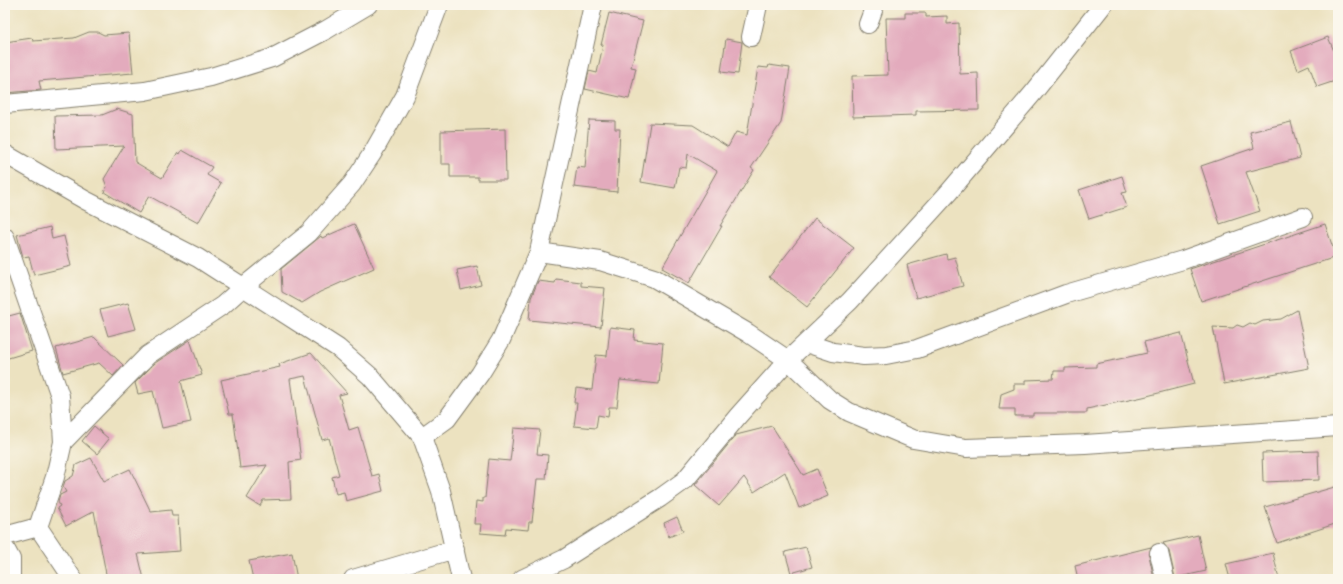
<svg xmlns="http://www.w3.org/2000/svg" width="1343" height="584" font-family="'Playpen Sans',sans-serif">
<rect width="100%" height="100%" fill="#fbf7ec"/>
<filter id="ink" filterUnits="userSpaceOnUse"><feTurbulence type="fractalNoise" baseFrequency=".025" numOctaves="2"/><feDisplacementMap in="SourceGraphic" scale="8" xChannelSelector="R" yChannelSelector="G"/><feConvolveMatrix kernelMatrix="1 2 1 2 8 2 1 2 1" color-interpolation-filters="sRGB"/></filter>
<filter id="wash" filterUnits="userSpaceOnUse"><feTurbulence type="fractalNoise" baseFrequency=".012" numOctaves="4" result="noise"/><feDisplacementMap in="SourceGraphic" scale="16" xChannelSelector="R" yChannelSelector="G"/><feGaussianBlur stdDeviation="0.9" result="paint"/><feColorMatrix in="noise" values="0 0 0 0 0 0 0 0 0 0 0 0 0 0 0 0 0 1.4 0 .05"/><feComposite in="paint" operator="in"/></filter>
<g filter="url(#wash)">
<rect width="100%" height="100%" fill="#ece2c0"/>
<g id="blocks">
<path fill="#e3abbd" d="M 609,13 L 643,21 L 631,67 L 636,68 L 629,99 L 585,89 L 589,71 L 597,73 L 603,45 L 601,45 Z
M 905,13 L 926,13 L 926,17 L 947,16 L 947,24 L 959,23 L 960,74 L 978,73 L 979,110 L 916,111 L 916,115 L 853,117 L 852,76 L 888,75 L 886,18 L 905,18 Z
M 89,32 L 98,32 L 104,35 L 129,33 L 133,73 L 39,81 L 41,90 L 5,93 L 5,42 L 32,38 L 33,41 L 74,38 Z
M 1328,37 L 1334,51 L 1338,50 L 1338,80 L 1317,87 L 1309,65 L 1298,70 L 1291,51 Z
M 726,39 L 742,42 L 738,74 L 721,72 Z
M 769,65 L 790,68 L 781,123 L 751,168 L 754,170 L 720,226 L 722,226 L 689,283 L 662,268 L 717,171 L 688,154 L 686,168 L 679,167 L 675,188 L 641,182 L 650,123 L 693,125 L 728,147 L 736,132 L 747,135 L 758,67 L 768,68 Z
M 117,109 L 133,114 L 135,162 L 162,178 L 178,152 L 180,154 L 182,150 L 212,167 L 207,175 L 221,183 L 198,223 L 149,196 L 139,213 L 104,192 L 107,187 L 104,179 L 124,146 L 56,149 L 55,116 L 102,115 Z
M 589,120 L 615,121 L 615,129 L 620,129 L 617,192 L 574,187 L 577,167 L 585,168 Z
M 1291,122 L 1300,158 L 1246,172 L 1260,211 L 1220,224 L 1201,166 L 1254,148 L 1250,132 Z
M 505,129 L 506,180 L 478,180 L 478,177 L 450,177 L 450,164 L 441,164 L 441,131 Z
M 1122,176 L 1127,192 L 1122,193 L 1127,207 L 1089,219 L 1079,190 Z
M 815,218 L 854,248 L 807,307 L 769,277 Z
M 354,224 L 374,268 L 320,292 L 302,303 L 282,292 L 281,269 L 321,236 L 322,238 Z
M 1325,224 L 1336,257 L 1201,301 L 1190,269 Z
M 50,227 L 52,239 L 64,236 L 71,266 L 34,275 L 29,256 L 23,257 L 17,235 Z
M 946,254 L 947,259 L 955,257 L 963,286 L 916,298 L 907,265 Z
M 477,266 L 481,285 L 461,290 L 457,270 Z
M 556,279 L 581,282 L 581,286 L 605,288 L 601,327 L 529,320 L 531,298 L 538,281 L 555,283 Z
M 128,303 L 136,329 L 108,336 L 100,310 Z
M 1297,310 L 1309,368 L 1224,384 L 1213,327 L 1233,328 L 1237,325 L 1243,327 L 1250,323 L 1255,325 L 1263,321 L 1281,319 Z
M 20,313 L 32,351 L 5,359 L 5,317 Z
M 610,327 L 635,330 L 634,340 L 663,343 L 659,384 L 620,380 L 617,407 L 609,407 L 608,417 L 598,415 L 596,428 L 574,426 L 577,403 L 574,403 L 576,388 L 592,390 L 596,355 L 607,356 Z
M 1181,333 L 1194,384 L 1143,397 L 1087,409 L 1087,413 L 1033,413 L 1033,416 L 1015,416 L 1015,409 L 999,409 L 1001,394 L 1014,389 L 1014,384 L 1025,384 L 1025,380 L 1053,379 L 1054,371 L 1065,371 L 1065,368 L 1096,367 L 1096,364 L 1147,353 L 1144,342 Z
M 94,337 L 123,365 L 113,376 L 99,363 L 63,373 L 56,348 Z
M 190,340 L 202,375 L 181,381 L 191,422 L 162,428 L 153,391 L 138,394 L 135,383 L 155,363 Z
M 311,353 L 347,393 L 339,395 L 349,430 L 358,427 L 372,476 L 379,474 L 383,491 L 346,501 L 344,492 L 336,494 L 332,477 L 339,475 L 329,438 L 322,440 L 305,376 L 290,379 L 301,460 L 289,462 L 291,499 L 263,500 L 260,506 L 247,498 L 267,465 L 240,468 L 233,414 L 229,414 L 221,380 L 280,367 L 279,364 Z
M 94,426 L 109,439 L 97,454 L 82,441 Z
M 772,426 L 803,475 L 817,469 L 828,496 L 799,508 L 785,472 L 754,492 L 744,477 L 719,506 L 695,485 L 736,435 Z
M 514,428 L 540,430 L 537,454 L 548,455 L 546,479 L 537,479 L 532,522 L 529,522 L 528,530 L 506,528 L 505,535 L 480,533 L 481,524 L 474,524 L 476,501 L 483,502 L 483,498 L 485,498 L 489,459 L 510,461 Z
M 1318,451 L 1319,480 L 1263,482 L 1262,453 Z
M 91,458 L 104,481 L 130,469 L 151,512 L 171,510 L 172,516 L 178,516 L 180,551 L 138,554 L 144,579 L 107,579 L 94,511 L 66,526 L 57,508 L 60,506 L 58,502 L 60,495 L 66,492 L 63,487 L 65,481 L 73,476 L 76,465 Z
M 1338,486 L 1338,523 L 1277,543 L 1265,507 Z
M 677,517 L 683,531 L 669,537 L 664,523 Z
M 1198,535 L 1206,571 L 1175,578 L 1169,551 L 1163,543 Z
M 806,547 L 812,567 L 791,573 L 785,552 Z
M 1151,547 L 1149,555 L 1154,579 L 1078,579 L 1075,566 Z
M 292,553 L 297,579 L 253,579 L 249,561 Z
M 1273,553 L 1279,579 L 1230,579 L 1226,564 Z"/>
</g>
</g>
<g filter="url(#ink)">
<use href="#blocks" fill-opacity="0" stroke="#847f6e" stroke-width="1"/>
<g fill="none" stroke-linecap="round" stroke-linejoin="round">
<g stroke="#847f6e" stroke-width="20">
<path id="minor" d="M 868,24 L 875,5
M 751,37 L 758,5
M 5,104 L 145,91 L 211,77 L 272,58 L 326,30 L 368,5
M 5,154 L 85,200 L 198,258 L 338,348 L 370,376 L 422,437 L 441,491 L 461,579
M 5,237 L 60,396 L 63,442 L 55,477 L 38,527
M 539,252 L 600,261 L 654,278 L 748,333 L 788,360 L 830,400 L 849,412 L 913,439 L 966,448 L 1085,444 L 1338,427
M 806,343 L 833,352 L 864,356 L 886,355 L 917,349 L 1066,294 L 1183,260 L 1303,217
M 422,437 L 447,419 L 480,374 L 501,340 L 539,252 L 593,5
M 63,442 L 148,355 L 223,305 L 243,287 L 309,233 L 352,184 L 372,154 L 405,96 L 439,5
M 38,527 L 73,579
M 5,536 L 38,527
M 5,548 L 11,559 L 11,579
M 1159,553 L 1165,579
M 353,579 L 455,549
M 522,579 L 564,559 L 660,498 L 685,480 L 738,416 L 788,360 L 850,301 L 949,192 L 1034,92 L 1103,5"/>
</g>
<use href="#minor" stroke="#fff" stroke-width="18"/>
</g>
</g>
<rect width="1343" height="584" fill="none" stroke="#fbf7ec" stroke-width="20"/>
</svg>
